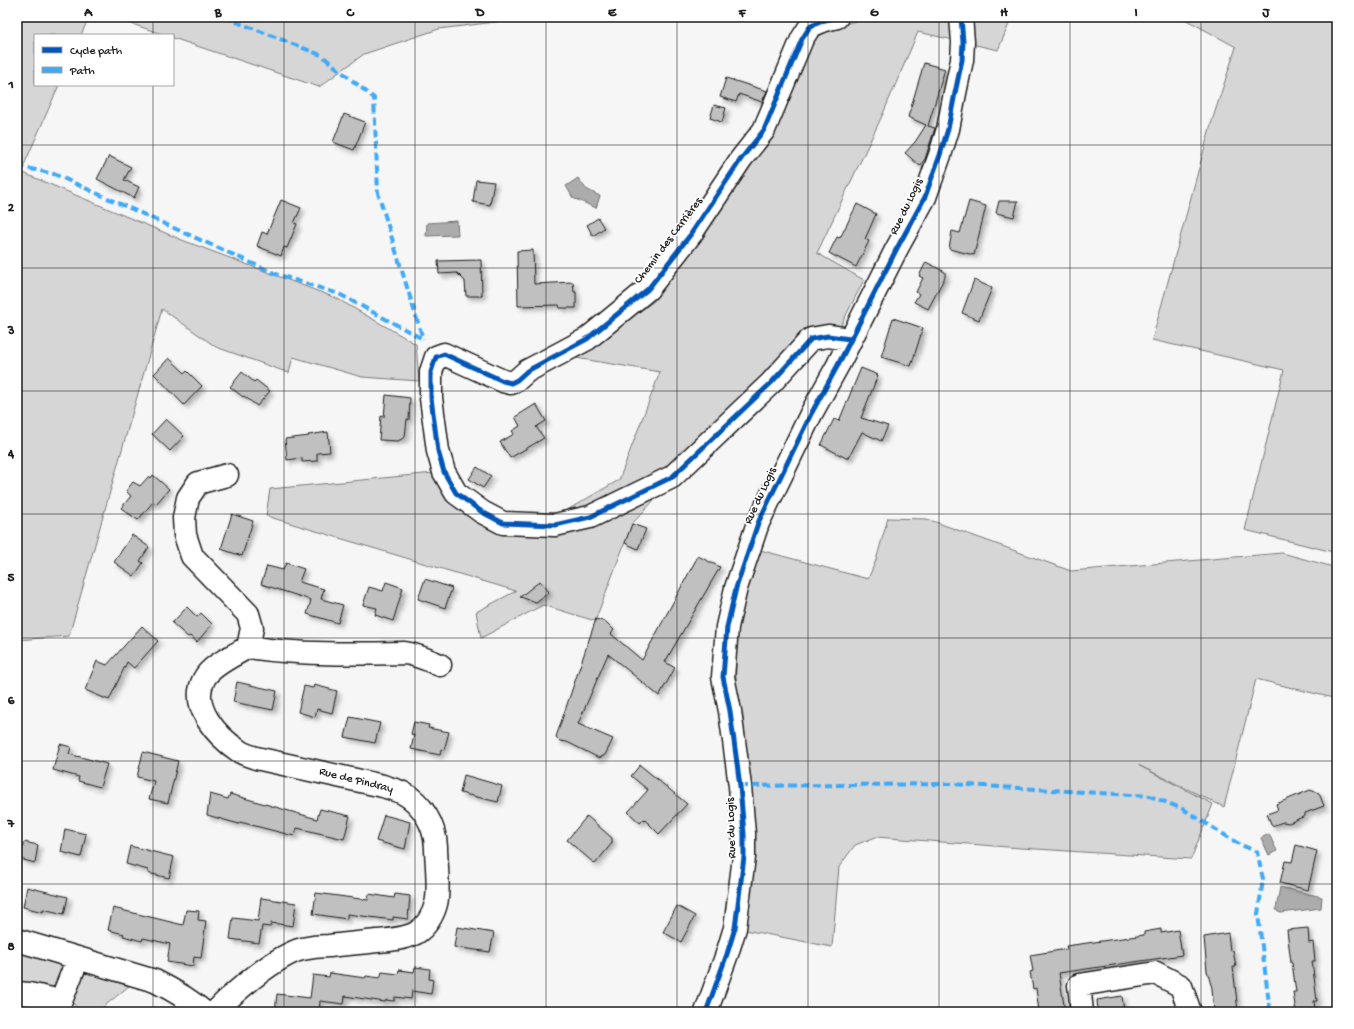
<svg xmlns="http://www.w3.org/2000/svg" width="1354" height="1029" font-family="'Gochi Hand',sans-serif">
<defs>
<filter id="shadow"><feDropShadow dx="3.5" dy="3.5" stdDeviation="2" flood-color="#0004"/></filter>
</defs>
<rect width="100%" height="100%" fill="#f6f6f6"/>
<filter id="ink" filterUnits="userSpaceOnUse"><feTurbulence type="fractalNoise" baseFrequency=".025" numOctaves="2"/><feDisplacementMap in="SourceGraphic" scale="8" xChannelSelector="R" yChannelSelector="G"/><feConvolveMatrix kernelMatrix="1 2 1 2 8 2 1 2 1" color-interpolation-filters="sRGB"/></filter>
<g filter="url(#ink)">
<path fill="#d6d6d6" stroke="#797979" d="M 17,17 L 89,17 L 81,35 L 35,35 L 35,85 L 59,85 L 21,172 L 182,240 L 336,298 L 416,344 L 419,381 L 362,377 L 293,357 L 289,373 L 216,347 L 162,309 L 69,636 L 17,640 Z
M 111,17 L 516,17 L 511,20 L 439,29 L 364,54 L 319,87 L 173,38 L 173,35 L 165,35 Z
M 866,17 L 1012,17 L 998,50 L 918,32 L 882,116 L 817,253 L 864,280 L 839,329 L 808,333 L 632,524 L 595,621 L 543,605 L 481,638 L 476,612 L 516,591 L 266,516 L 270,489 L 444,472 L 503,516 L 555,517 L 619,480 L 660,372 L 576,358 L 654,301 L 770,130 L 808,44 L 831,27 L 865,19 Z
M 1181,17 L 1337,17 L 1337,553 L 1245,530 L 1284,370 L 1152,340 L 1211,124 L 1236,47 Z
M 888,518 L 927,519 L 1071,571 L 1282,553 L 1337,568 L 1337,699 L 1256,679 L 1224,807 L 1138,765 L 1213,804 L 1191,859 L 1021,848 L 876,837 L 855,845 L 839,867 L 832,947 L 740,929 L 742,756 L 736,677 L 735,639 L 745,589 L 760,550 L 868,579 L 876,560 Z
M 17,951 L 61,964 L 64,971 L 60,985 L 52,988 L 17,985 Z
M 86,972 L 129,986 L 97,1012 L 81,1012 L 71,1001 L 82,977 Z
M 28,1002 L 62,1008 L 67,1012 L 35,1012 L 22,1008 Z"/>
<path fill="#acacac" stroke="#727272" d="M 578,178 L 586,189 L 600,196 L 596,208 L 573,198 L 566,186 Z
M 457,221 L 458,235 L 426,236 L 427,223 Z
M 1269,834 L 1277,851 L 1269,855 L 1261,838 Z
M 1280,887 L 1322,897 L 1321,908 L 1281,913 L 1278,912 L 1276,909 Z"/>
<path fill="#c0c0c0" stroke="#1c1c1c" filter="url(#shadow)" d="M 924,63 L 945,69 L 928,126 L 935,128 L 925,159 L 920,166 L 905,153 L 915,142 L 926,125 L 908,117 Z
M 726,78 L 767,91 L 762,102 L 739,94 L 736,102 L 720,97 Z
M 714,105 L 726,108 L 722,122 L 710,118 Z
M 344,114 L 365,122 L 354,150 L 333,142 Z
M 109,156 L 131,167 L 124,180 L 139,187 L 134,198 L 97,179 Z
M 476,180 L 494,182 L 490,205 L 473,202 Z
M 281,200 L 301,208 L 294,223 L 297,224 L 287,248 L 284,247 L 281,256 L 257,246 L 262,232 L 267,234 Z
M 969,201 L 986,206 L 974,255 L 949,249 L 952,231 L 960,233 Z
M 999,201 L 1018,201 L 1014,217 L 996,213 Z
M 857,204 L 876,214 L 865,239 L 869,241 L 856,267 L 829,253 L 837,237 L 840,238 Z
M 598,218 L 604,228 L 593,236 L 587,225 Z
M 533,250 L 534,284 L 573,282 L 574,292 L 576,292 L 576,308 L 560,308 L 559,305 L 518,306 L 517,251 Z
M 481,260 L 482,296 L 466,296 L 465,281 L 457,273 L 439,274 L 438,261 Z
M 926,262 L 945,272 L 945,277 L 928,309 L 914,302 L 919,294 L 916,292 L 923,278 L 919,276 Z
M 974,280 L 992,288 L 979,320 L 962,313 Z
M 893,318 L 923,328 L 911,366 L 881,357 Z
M 169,358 L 185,373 L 187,371 L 202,386 L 184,405 L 154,374 Z
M 861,368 L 878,375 L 861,418 L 888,426 L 881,441 L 862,432 L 848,459 L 821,445 L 834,419 L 839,421 Z
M 242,372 L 254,382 L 256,380 L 270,391 L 257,406 L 244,396 L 243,397 L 230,387 Z
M 386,395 L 410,398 L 409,420 L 407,419 L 405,437 L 398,441 L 379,440 L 381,416 L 384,417 Z
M 536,404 L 546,421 L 536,427 L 544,438 L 510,458 L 500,442 L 514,434 L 512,431 L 520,426 L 515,417 Z
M 166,419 L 184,436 L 170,451 L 152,434 Z
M 328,432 L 330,452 L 317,453 L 317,461 L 302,462 L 302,458 L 287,460 L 285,439 L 309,436 L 308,435 Z
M 477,467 L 491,476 L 483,488 L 469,479 Z
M 153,475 L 169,489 L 156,504 L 153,502 L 138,520 L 121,508 L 131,496 L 126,491 L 133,482 L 140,486 L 149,476 L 151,478 Z
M 232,514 L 253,521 L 242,556 L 221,549 Z
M 632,524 L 646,529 L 638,549 L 625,543 Z
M 132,535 L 149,547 L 140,561 L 143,563 L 134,576 L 114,562 Z
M 698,556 L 720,567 L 665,662 L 675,668 L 659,696 L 608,654 L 578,724 L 613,739 L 605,755 L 599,758 L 567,742 L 560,741 L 556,737 L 596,619 L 606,622 L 614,630 L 611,634 L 642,660 Z
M 286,563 L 304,569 L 299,582 L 324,589 L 321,599 L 343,605 L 338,623 L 307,614 L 311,600 L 261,584 L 267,566 L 283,570 Z
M 425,579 L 452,588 L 445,608 L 418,599 Z
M 540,581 L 549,592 L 536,602 L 520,597 Z
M 386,582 L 403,588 L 393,621 L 375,615 L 377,608 L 363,605 L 369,587 L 383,591 Z
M 187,607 L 197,617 L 201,613 L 212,624 L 197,642 L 190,636 L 188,637 L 172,623 Z
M 142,626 L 158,641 L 134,668 L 127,662 L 109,700 L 85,690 L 97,661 L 107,665 Z
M 237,682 L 277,691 L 273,710 L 233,702 Z
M 314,685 L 337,691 L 332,713 L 317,709 L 315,717 L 298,712 L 304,686 L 313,688 Z
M 350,717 L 380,723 L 375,743 L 345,737 Z
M 414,722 L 429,725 L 428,728 L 449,732 L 444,750 L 441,749 L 440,755 L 411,749 L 414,735 L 411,734 Z
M 60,744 L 71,747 L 69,754 L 107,764 L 100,787 L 78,781 L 79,777 L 53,770 Z
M 143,752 L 178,761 L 168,803 L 149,799 L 154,781 L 137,777 Z
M 640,765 L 687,804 L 659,834 L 644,819 L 640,823 L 628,812 L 648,790 L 631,776 Z
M 464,775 L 502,786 L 498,802 L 460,793 Z
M 1310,790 L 1319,793 L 1324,806 L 1305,813 L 1305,816 L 1289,823 L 1283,822 L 1272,826 L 1267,814 L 1278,810 L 1276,804 Z
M 210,794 L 228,799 L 230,794 L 317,819 L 320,809 L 350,816 L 344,839 L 297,828 L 294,836 L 240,822 L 239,824 L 207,815 Z
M 384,815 L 410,822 L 405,849 L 376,841 Z
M 587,816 L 612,838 L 612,843 L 595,864 L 567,840 Z
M 65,829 L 86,834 L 81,857 L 61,852 Z
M 24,842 L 38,845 L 35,863 L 20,859 Z
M 1296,845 L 1317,851 L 1308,890 L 1280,883 L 1285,861 L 1292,862 Z
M 130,846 L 174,857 L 169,878 L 148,873 L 148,870 L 126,864 Z
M 27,887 L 68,897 L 64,914 L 43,909 L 43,912 L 23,907 Z
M 316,893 L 368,900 L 369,894 L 394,898 L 395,894 L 410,896 L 408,919 L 393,917 L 393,920 L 347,914 L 347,919 L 313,914 Z
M 261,898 L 296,903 L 293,926 L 271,923 L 270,927 L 262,926 L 259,943 L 230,939 L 233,918 L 258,921 Z
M 677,906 L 695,916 L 681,942 L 663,932 Z
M 113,908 L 183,925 L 186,910 L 199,911 L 198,920 L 206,921 L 201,958 L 194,957 L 193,966 L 167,962 L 170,944 L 143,938 L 142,941 L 123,936 L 124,934 L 108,930 Z
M 457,927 L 494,933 L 490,952 L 454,947 Z
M 1308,928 L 1309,943 L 1313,942 L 1315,961 L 1312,961 L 1317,1001 L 1314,1001 L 1315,1012 L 1296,1012 L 1293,992 L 1296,992 L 1292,963 L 1291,963 L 1287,930 Z
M 1161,929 L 1161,933 L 1178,930 L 1182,955 L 1059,973 L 1065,1012 L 1039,1012 L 1036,988 L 1033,989 L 1030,972 L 1033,971 L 1030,955 L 1067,949 L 1066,946 L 1144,935 L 1144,932 Z
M 1228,933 L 1230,951 L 1233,950 L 1236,967 L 1233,967 L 1238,1012 L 1214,1012 L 1212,988 L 1207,971 L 1204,937 Z
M 415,967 L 430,969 L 429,979 L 433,980 L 431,994 L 412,991 L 411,999 L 395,997 L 394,1001 L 386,1000 L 385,1002 L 345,996 L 344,1004 L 320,1001 L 319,1012 L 275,1012 L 277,994 L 310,998 L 313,975 L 329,977 L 330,973 L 365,978 L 366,976 L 380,978 L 382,972 L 398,974 L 399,970 L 414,972 Z
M 1122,996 L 1124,1012 L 1098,1012 L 1097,1000 Z"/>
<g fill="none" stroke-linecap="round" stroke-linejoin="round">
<g stroke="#1c1c1c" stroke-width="25">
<path id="minor" d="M 837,17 L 825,20 L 811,26 L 809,28 L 802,39 L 764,130 L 741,159 L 691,234 L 648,289 L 587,339 L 527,371 L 517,380 L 511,383 L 503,381 L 444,354 L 436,357 L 431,372 L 431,398 L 438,451 L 444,472 L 456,493 L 482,512 L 503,523 L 555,525 L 590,517 L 672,477 L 771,383 L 811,339 L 828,336 L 850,339
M 227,475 L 198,483 L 188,498 L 184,518 L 185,535 L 192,556 L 248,614 L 252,628 L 248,647
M 17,940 L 155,981 C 173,990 189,999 204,1012
M 17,993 L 29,994 L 61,1001 L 78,958
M 215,1012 C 234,992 276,956 302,949 C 311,947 320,946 329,946 C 345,944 361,943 377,941 C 390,940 404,939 416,933 C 426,927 433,915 436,904 C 440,890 436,862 436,847 C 435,825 422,803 403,793 C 397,790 389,788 383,786 L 256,758 C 250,756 243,754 239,751 C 218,737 189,707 204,679 C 211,665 235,655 248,647 C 300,655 352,654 405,653 C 418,655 428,660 440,665
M 706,1012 L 727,954 L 735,928 L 744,857 L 744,834 L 740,786 L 730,711 L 723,677 L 727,627 L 736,588 L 758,523 L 811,414 L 838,365 L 896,250 L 925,197 L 940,155 L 948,129 L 955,93 L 962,60 L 963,42 L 961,17
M 1082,1012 L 1079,985 L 1156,973 L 1181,986 L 1190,1012"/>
</g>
<use href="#minor" stroke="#fff" stroke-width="22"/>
<path stroke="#3fa9f5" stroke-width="4" stroke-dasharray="8 4" stroke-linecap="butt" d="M 224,17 L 321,55 L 374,98 L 378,193 L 423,339
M 17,166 L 54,174 L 276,274 L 339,294 L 423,339
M 740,786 L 952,784 L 1150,796 L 1183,809 L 1239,844 L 1257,852 L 1263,879 L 1258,914 L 1270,1012"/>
<g stroke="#fff" stroke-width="8">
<path id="cycleway" d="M 837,17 L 825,20 L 811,26 L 809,28 L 802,39 L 764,130 L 741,159 L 691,234 L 648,289 L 587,339 L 527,371 L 517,380 L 511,383 L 503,381 L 444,354 L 436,357 L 431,372 L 431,398 L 438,451 L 444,472 L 456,493 L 482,512 L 503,523 L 555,525 L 590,517 L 672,477 L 771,383 L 811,339 L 828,336 L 850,339
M 706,1012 L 727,954 L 735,928 L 744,857 L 744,834 L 740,786 L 730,711 L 723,677 L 727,627 L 736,588 L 758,523 L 811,414 L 838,365 L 896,250 L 925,197 L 940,155 L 948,129 L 955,93 L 962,60 L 963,42 L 961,17"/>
</g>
<use href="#cycleway" stroke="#0057b8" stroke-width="5"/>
</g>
</g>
<path fill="none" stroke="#1c1c1c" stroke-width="1" stroke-opacity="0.55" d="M 153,17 L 153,35M 284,17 L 284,1012M 415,17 L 415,1012M 546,17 L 546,1012M 677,17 L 677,1012M 808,17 L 808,1012M 939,17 L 939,1012M 1070,17 L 1070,1012M 1201,17 L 1201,1012M 153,85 L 153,1012M 17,145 L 1337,145M 17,268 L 1337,268M 17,391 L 1337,391M 17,514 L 1337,514M 17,638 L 1337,638M 17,761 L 1337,761M 17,884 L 1337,884"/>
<g text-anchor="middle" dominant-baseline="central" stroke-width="3.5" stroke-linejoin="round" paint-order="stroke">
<g font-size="12" fill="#1c1c1c" stroke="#fff">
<text transform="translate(907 207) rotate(-64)">Rue du Logis</text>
<text transform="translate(669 241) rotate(-53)">Chemin des Carrières</text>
<text transform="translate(761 496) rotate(-65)">Rue du Logis</text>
<text transform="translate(356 781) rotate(14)">Rue de Pindray</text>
<text transform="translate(732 828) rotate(-92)">Rue du Logis</text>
</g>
</g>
<rect width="1354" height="1029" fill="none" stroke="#fff" stroke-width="44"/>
<rect x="34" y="34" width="140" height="52" fill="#ffffff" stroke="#a4a4a4"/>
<rect x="42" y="47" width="20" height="6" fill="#0057b8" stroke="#a4a4a4"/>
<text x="70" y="54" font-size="12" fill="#1c1c1c">Cycle path</text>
<rect x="42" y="67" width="20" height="6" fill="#3fa9f5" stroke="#a4a4a4"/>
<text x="70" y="74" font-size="12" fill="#1c1c1c">Path</text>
<rect x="22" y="22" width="1310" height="985" fill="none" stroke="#1c1c1c" stroke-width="1.5"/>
<g font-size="13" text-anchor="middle" font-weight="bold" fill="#1c1c1c">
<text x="88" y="16">A</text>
<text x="218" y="16">B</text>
<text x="350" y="16">C</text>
<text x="480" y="16">D</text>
<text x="612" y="16">E</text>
<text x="742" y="16">F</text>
<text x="874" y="16">G</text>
<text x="1004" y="16">H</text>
<text x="1136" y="16">I</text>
<text x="1266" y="16">J</text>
<text x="11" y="88">1</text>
<text x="11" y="211">2</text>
<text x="11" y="334">3</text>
<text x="11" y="457">4</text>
<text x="11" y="581">5</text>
<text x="11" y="704">6</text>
<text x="11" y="827">7</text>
<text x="11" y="950">8</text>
</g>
</svg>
